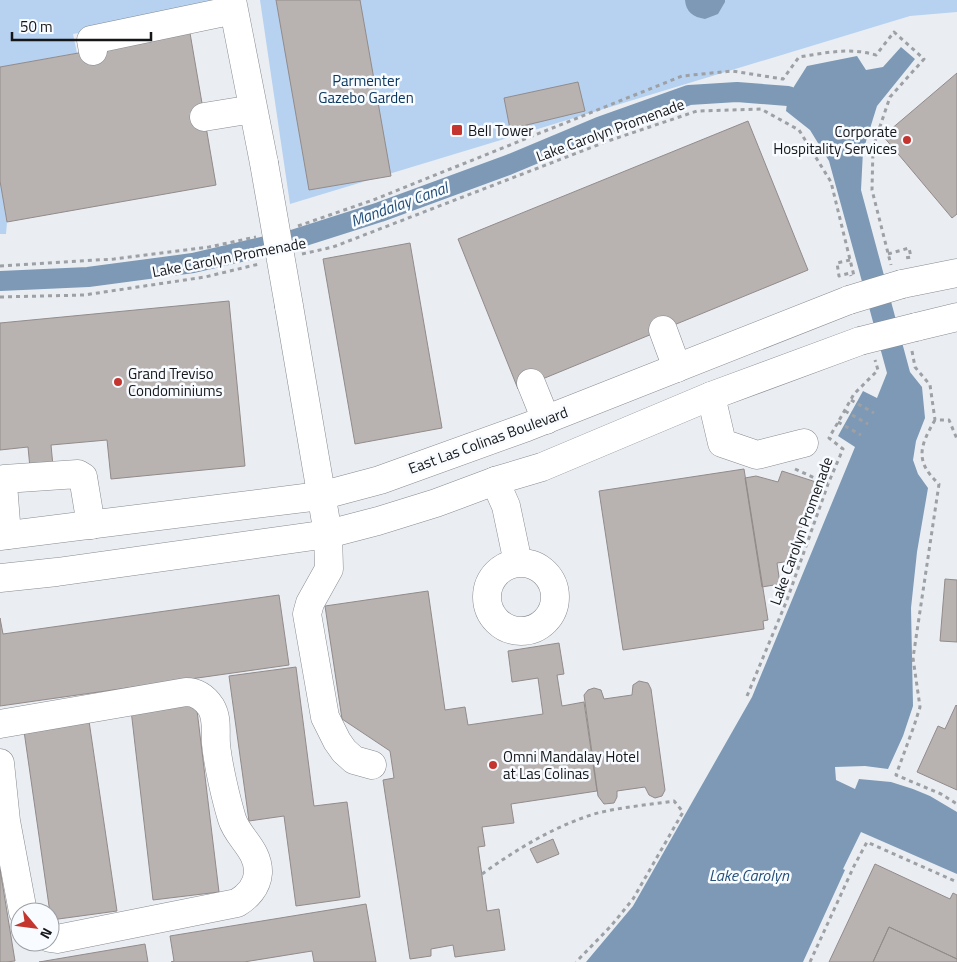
<svg xmlns="http://www.w3.org/2000/svg" width="957" height="962" font-family="'Titillium Web',sans-serif">
<rect width="100%" height="100%" fill="#eaeef3"/>
<path fill="#b6d2f0" d="M 0,0 L 216,0 L 172,18 L 73,34 L 77,53 L 0,67 Z
M 260,0 L 957,0 L 957,12 L 910,16 L 290,204 Z
M 0,181 L 7,222 L 6,234 L 0,234 Z"/>
<path fill="#7d99b5" d="M 685,0 L 725,0 L 725,2 L 718,14 L 705,19 C 693,17 686,12 685,0 Z
M 901,47 L 915,59 L 877,106 L 863,151 L 861,190 L 910,372 L 922,387 L 925,418 L 916,441 L 913,460 L 918,474 L 928,488 L 917,552 L 911,608 L 913,706 L 903,736 L 888,769 L 865,766 L 835,767 L 836,780 L 855,789 L 859,779 L 891,782 L 913,789 L 930,796 L 957,812 L 957,874 L 861,832 L 843,869 L 845,870 L 803,962 L 586,962 L 633,906 L 752,697 L 855,447 L 838,436 L 863,391 L 877,398 L 887,373 L 829,161 L 810,130 L 786,111 L 788,96 L 807,66 L 857,56 L 866,70 L 883,67 Z"/>
<g fill="none" stroke-linecap="round" stroke-linejoin="round">
<path stroke="#7d99b5" stroke-width="20" d="M 0,281 L 88,277 L 193,263 L 292,240 L 380,212 L 508,165 L 599,127 L 689,95 L 737,92 L 788,96"/>
</g>
<path fill="#b8b2b1" stroke="#928b8a" d="M 276,0 L 360,0 L 391,176 L 309,190 Z
M 190,33 L 216,185 L 7,222 L 0,181 L 0,67 Z
M 957,73 L 957,214 L 952,218 L 883,136 Z
M 578,82 L 585,111 L 510,129 L 504,98 Z
M 748,121 L 808,270 L 518,389 L 458,239 Z
M 410,243 L 442,428 L 355,444 L 323,259 Z
M 229,301 L 245,466 L 111,479 L 107,440 L 51,445 L 53,466 L 30,468 L 28,447 L 0,450 L 0,323 Z
M 744,469 L 768,620 L 763,621 L 764,629 L 623,650 L 599,491 Z
M 782,471 L 816,482 L 791,561 L 777,563 L 780,584 L 762,587 L 745,478 L 756,476 L 778,482 Z
M 945,579 L 957,580 L 957,642 L 940,641 Z
M 428,591 L 445,710 L 465,707 L 468,725 L 543,714 L 538,678 L 512,682 L 508,651 L 559,643 L 564,674 L 557,675 L 562,706 L 584,702 L 597,791 L 511,804 L 514,823 L 482,827 L 485,846 L 478,847 L 487,911 L 499,909 L 505,950 L 455,957 L 453,945 L 431,949 L 431,956 L 410,959 L 383,780 L 394,778 L 390,751 L 342,719 L 325,606 Z
M 279,595 L 289,665 L 0,706 L 0,618 L 3,634 Z
M 296,667 L 314,806 L 347,802 L 360,897 L 296,906 L 284,816 L 249,821 L 229,676 Z
M 639,681 L 648,683 L 651,689 L 665,790 L 662,796 L 655,798 L 649,795 L 645,787 L 617,791 L 617,797 L 614,803 L 604,804 L 598,796 L 584,695 L 588,690 L 594,688 L 601,690 L 604,699 L 632,695 L 633,685 Z
M 196,702 L 219,892 L 153,900 L 131,710 Z
M 956,705 L 957,706 L 957,790 L 917,772 L 938,726 L 945,729 Z
M 89,721 L 117,911 L 51,920 L 24,731 Z
M 553,839 L 559,854 L 537,863 L 530,849 Z
M 875,864 L 950,899 L 953,893 L 957,895 L 957,959 L 889,927 L 873,962 L 829,962 Z
M 0,869 L 15,961 L 6,962 L 0,962 Z
M 366,904 L 376,962 L 314,962 L 312,951 L 244,962 L 171,962 L 174,961 L 170,936 Z
M 889,927 L 957,959 L 957,962 L 873,962 Z
M 145,944 L 148,962 L 39,962 Z"/>
<g fill="none" stroke-linecap="round" stroke-linejoin="round">
<g stroke="#878b90" stroke-width="29">
<path id="minor" d="M 232,0 L 264,163
M 93,51 L 91,40 L 234,10
M 204,117 L 253,109
M 289,306 L 328,534 L 329,569 L 310,603 L 307,614 L 325,717 L 337,741 L 344,751 L 354,760 L 372,765
M 663,330 L 677,368
M 531,383 L 546,420
M 711,396 L 722,443 L 757,455 L 804,443
M 495,481 L 506,506 L 518,563
M 7,535 L 3,484 L 4,479 L 78,474 L 83,477 L 91,525
M487 597a34 34 0 1 1 68 0a34 34 0 1 1-68 0Z
M 0,724 L 186,692 C 197,692 205,698 211,707 C 218,719 215,731 216,744 C 218,765 226,799 232,819 C 238,838 259,850 258,873 C 257,887 247,897 237,903 L 57,939 L 50,938
M 0,763 L 6,821 L 23,912"/>
</g>
<g stroke="#878b90" stroke-width="29">
<path id="major" d="M 902,284 L 957,273
M 916,327 L 957,317
M 0,536 L 320,496 L 380,480 L 527,427 L 849,300
M 0,578 L 57,572 L 328,534 L 378,521 L 436,503 L 495,481 L 542,467 L 711,396 L 860,341"/>
</g>
<path stroke="#9da0a4" stroke-width="3" stroke-dasharray="4 4" stroke-linecap="butt" d="M 298,226 L 373,200 L 682,76 L 732,71 L 783,79 L 799,57 C 825,53 850,47 876,55 L 894,32 L 924,59 L 890,97 L 873,147 L 872,190 L 891,265
M 302,254 L 333,247 L 608,141 L 697,111 L 761,109 L 799,130 L 831,182 L 854,276
M 888,254 L 909,248 L 911,257 L 905,258
M 850,260 L 837,263 L 839,276 L 850,273 L 851,276
M 0,266 L 114,259 L 209,247 L 256,237
M 0,297 L 84,295 L 205,277 L 259,264
M 912,351 L 915,367 L 930,385 L 935,420 L 949,420 L 957,439
M 851,400 L 874,413
M 845,411 L 868,424
M 935,420 C 920,446 914,461 939,484 L 913,658 L 920,707 L 914,726 L 896,775 L 941,794 L 957,804
M 838,422 L 861,435
M 795,469 L 828,484
M 747,696 L 787,600 L 828,484 L 843,449 L 829,438 L 854,394 L 878,370 L 875,360
M 482,874 C 517,849 553,827 594,814 C 620,807 648,805 674,801 L 683,812 L 633,899 L 611,926 L 576,962
M 810,962 L 854,866 L 867,842 L 957,882"/>
<use href="#minor" stroke="#fff" stroke-width="28"/>
<use href="#major" stroke="#fff" stroke-width="28"/>
<g stroke="#878b90" stroke-width="29" stroke-linecap="butt">
<path id="minor-bridge" d="M 264,163 L 289,306"/>
</g>
<g stroke="#878b90" stroke-width="29" stroke-linecap="butt">
<path id="major-bridge" d="M 849,300 L 902,284
M 860,341 L 916,327"/>
</g>
<use href="#minor-bridge" stroke="#fff" stroke-width="28"/>
<use href="#major-bridge" stroke="#fff" stroke-width="28"/>
</g>
<g fill="#c3352e" stroke="#f8fbff" stroke-width="2">
<rect x="451" y="124" width="12" height="12" rx="2.5"/>
<circle cx="907" cy="140" r="5"/>
<circle cx="118" cy="382" r="5"/>
<circle cx="493" cy="765" r="5"/>
</g>
<g text-anchor="middle" dominant-baseline="central" stroke-width="5" stroke-linejoin="round" paint-order="stroke">
<g font-size="15" fill="#08365d" stroke="#f8fbff">
<text x="366" y="80">Parmenter<tspan x="366" dy="17">Gazebo Garden</tspan></text>
</g>
<g font-size="15" fill="#151618" stroke="#f8fbff" text-anchor="start">
<text x="468" y="130">Bell Tower</text>
<text x="897" y="131" text-anchor="end">Corporate<tspan x="897" dy="17">Hospitality Services</tspan></text>
<text x="128" y="373">Grand Treviso<tspan x="128" dy="17">Condominiums</tspan></text>
<text x="503" y="756">Omni Mandalay Hotel<tspan x="503" dy="17">at Las Colinas</tspan></text>
</g>
<g font-size="15" fill="#151618" stroke="#f8fbff">
<text transform="translate(610 130) rotate(-20)">Lake Carolyn Promenade</text>
<text transform="translate(229 257) rotate(-11)">Lake Carolyn Promenade</text>
<text transform="translate(488 440) rotate(-20)">East Las Colinas Boulevard</text>
<text transform="translate(801 531) rotate(-70)">Lake Carolyn Promenade</text>
</g>
<g font-size="16" font-style="italic" fill="#244f78" stroke="#f8fbff">
<text transform="translate(399 204) rotate(-20)">Mandalay Canal</text>
<text x="749" y="875">Lake Carolyn</text>
</g>
</g>
<g transform="translate(35 927) rotate(119)"><circle r="24" fill="#f8fbff" stroke="#9d9fa3"/>
<path d="M0-4L9 19L0 12L-9 19Z" fill="#c3352e"/>
<text y="-8" font-size="14" font-weight="bold" text-anchor="middle" fill="#151618">N</text>
</g>
<path d="M12 32v8h139v-8" fill="none" stroke="#151618" stroke-width="2.5"/>
<text x="20" y="32" font-size="15" fill="#151618" stroke="#f8fbff" stroke-width="4" paint-order="stroke">50 m</text>
</svg>
